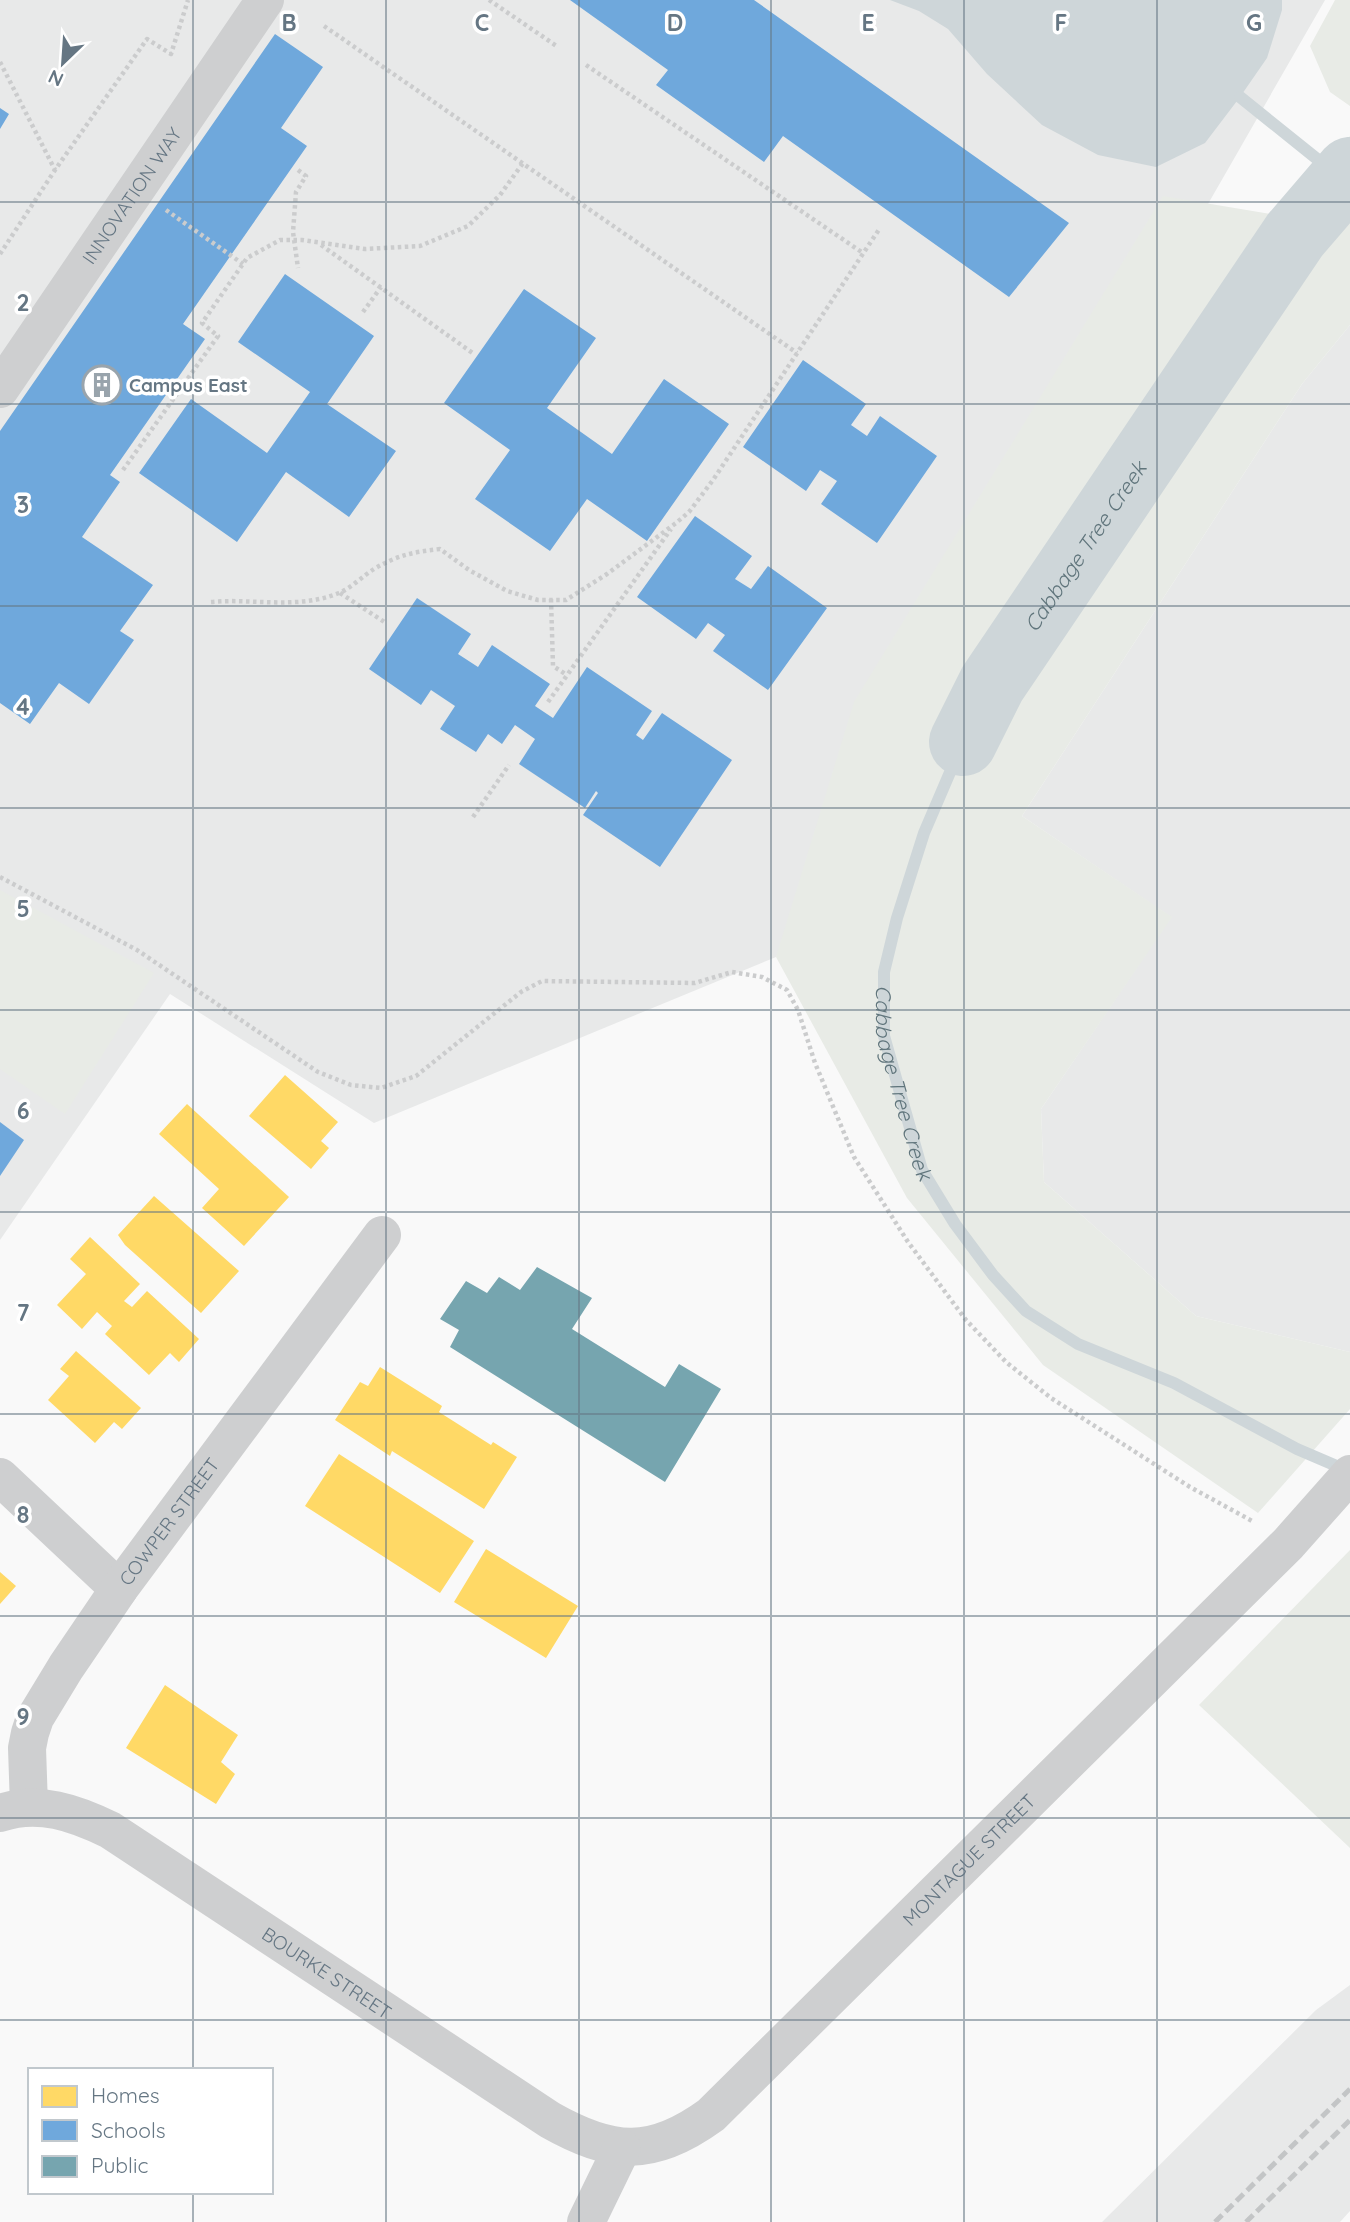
<svg xmlns="http://www.w3.org/2000/svg" width="1350" height="2222" font-family="Quicksand,sans-serif">
<rect width="100%" height="100%" fill="#f9f9f9"/>
<path fill="#e8e9e9" d="M 0,0 L 1325,0 L 776,957 L 374,1123 L 170,994 L 0,1240 Z
M 1350,325 L 1350,1352 L 1196,1316 L 1044,1182 L 1041,1109 L 1171,917 L 1022,816 L 1302,384 Z
M 1350,1985 L 1350,2211 L 1340,2222 L 1102,2222 L 1316,2010 Z"/>
<path fill="#e8ebe6" d="M 1335,0 L 1350,0 L 1350,106 L 1330,92 L 1310,46 Z
M 1350,136 L 1350,325 L 1302,384 L 1022,816 L 1172,917 L 1041,1109 L 1044,1182 L 1196,1316 L 1350,1352 L 1350,1409 L 1258,1513 L 1043,1365 L 907,1198 L 776,957 L 854,702 L 1163,196 L 1277,215 Z
M 0,890 L 154,973 L 65,1114 L 0,1069 Z
M 1350,1550 L 1350,1848 L 1199,1705 Z"/>
<path fill="#ced6d9" d="M 890,0 L 1282,0 L 1282,10 L 1267,58 L 1240,97 L 1205,143 L 1156,167 L 1098,155 L 1042,125 L 987,74 L 948,29 L 919,11 Z"/>
<path fill="#ffd966" d="M 285,1075 L 338,1122 L 321,1141 L 329,1148 L 311,1169 L 249,1116 Z
M 187,1104 L 289,1197 L 244,1246 L 202,1208 L 219,1189 L 159,1134 Z
M 154,1196 L 239,1271 L 201,1313 L 125,1245 L 118,1235 Z
M 90,1237 L 140,1284 L 124,1301 L 132,1307 L 147,1291 L 199,1339 L 179,1362 L 170,1353 L 149,1375 L 105,1334 L 112,1326 L 97,1312 L 82,1329 L 57,1305 L 86,1274 L 70,1259 Z
M 76,1351 L 141,1408 L 122,1429 L 114,1422 L 95,1443 L 48,1400 L 69,1376 L 60,1369 Z
M 380,1367 L 442,1406 L 439,1412 L 491,1445 L 493,1442 L 517,1457 L 484,1509 L 392,1451 L 390,1456 L 335,1420 L 360,1382 L 368,1386 Z
M 339,1454 L 474,1541 L 440,1593 L 305,1506 Z
M 486,1549 L 578,1606 L 546,1658 L 454,1602 Z
M 0,1572 L 16,1586 L 0,1604 Z
M 165,1685 L 238,1735 L 221,1762 L 235,1774 L 216,1804 L 126,1748 Z"/>
<path fill="#6fa8dc" d="M 570,0 L 754,0 L 1069,223 L 1009,297 L 783,136 L 764,162 L 656,85 L 668,70 Z
M 275,34 L 323,67 L 281,128 L 307,146 L 183,324 L 205,339 L 110,475 L 120,482 L 82,537 L 153,585 L 120,631 L 134,640 L 89,704 L 59,683 L 30,724 L 0,703 L 0,431 Z
M 0,108 L 9,114 L 0,129 Z
M 285,274 L 374,336 L 327,404 L 396,451 L 349,517 L 286,472 L 237,542 L 139,473 L 191,399 L 267,453 L 310,392 L 238,342 Z
M 524,289 L 596,338 L 547,408 L 612,454 L 664,379 L 729,424 L 647,541 L 587,499 L 550,551 L 475,499 L 510,450 L 444,403 Z
M 803,360 L 866,404 L 851,425 L 867,436 L 880,416 L 937,456 L 877,543 L 821,504 L 837,481 L 820,470 L 806,491 L 743,447 Z
M 695,516 L 752,556 L 735,579 L 751,589 L 768,566 L 827,608 L 768,690 L 713,651 L 725,635 L 708,623 L 696,639 L 637,597 Z
M 417,598 L 471,634 L 458,654 L 478,667 L 492,645 L 550,684 L 535,706 L 553,718 L 587,667 L 652,711 L 636,735 L 643,740 L 662,713 L 732,760 L 660,867 L 583,815 L 598,793 L 596,791 L 585,808 L 519,764 L 535,739 L 515,725 L 502,744 L 488,734 L 476,752 L 440,729 L 455,706 L 431,690 L 421,705 L 369,669 Z
M 0,1122 L 24,1140 L 0,1176 Z"/>
<path fill="#76a5af" d="M 537,1267 L 592,1298 L 572,1329 L 665,1387 L 679,1364 L 721,1389 L 665,1482 L 450,1347 L 459,1330 L 440,1319 L 466,1281 L 487,1293 L 499,1277 L 520,1290 Z"/>
<g fill="none" stroke-linecap="round" stroke-linejoin="round">
<g stroke="#ced6d9" stroke-width="12">
<path d="M 1240,97 L 1342,179"/>
<path id="s1" d="M 963,742 L 924,833 L 897,918 L 884,972 L 884,1036 L 922,1170 L 955,1224 L 993,1275 L 1026,1311 L 1078,1344 L 1174,1383 L 1297,1449 L 1346,1470"/>
</g>
<path stroke="#ced6d9" stroke-width="68" id="s2" d="M 963,742 L 992,684 L 1295,235 L 1350,171"/>
<path stroke="#cbcccd" stroke-width="4.5" stroke-dasharray="3.5 3.5" stroke-linecap="butt" d="M 489,0 L 558,47
M 324,26 L 797,353
M 0,62 L 55,170
M 586,65 L 863,253
M 298,170 L 306,176 L 296,192 L 293,232 L 298,268
M 166,210 L 243,264
M 321,245 L 474,354
M 0,254 L 55,170 L 147,39 L 171,54 L 188,0
M 363,312 L 381,287
M 123,470 L 218,336 L 202,323 L 247,258 L 280,240 L 302,240 L 365,249 L 420,246 L 468,226 L 500,195 L 523,163
M 340,593 L 386,623
M 551,599 L 553,666 L 567,675
M 211,602 C 254,598 297,610 339,593 C 351,588 363,576 374,569 C 398,555 413,552 440,549 L 469,570 L 507,591 L 538,600 L 566,600 L 607,574 L 676,523 L 689,512 L 713,480 L 880,228
M 548,702 L 671,529
M 473,817 L 509,765
M 0,877 L 137,950 L 318,1072 L 351,1085 L 381,1088 L 416,1076 L 521,992 L 542,981 L 695,983 L 732,972 L 762,977 L 787,990 L 798,1010 L 815,1063 L 854,1157 L 908,1242 L 966,1320 L 1006,1362 L 1051,1398 L 1190,1487 L 1254,1522"/>
<g stroke="#cecfd0" stroke-width="38">
<path id="s3" d="M 0,389 L 265,0"/>
<path d="M 0,1477 L 119,1589"/>
<path id="s4" d="M 29,1806 L 27,1748 L 30,1733 L 35,1718 L 66,1667 L 119,1589 L 382,1235"/>
<path id="s5" d="M 0,1813 C 39,1800 75,1813 110,1830 L 550,2120 C 612,2155 652,2158 711,2115 L 1288,1544 L 1350,1474"/>
<path d="M 586,2222 L 622,2148"/>
</g>
<path stroke="#c3c5c6" stroke-width="5" stroke-dasharray="10 5" stroke-linecap="butt" d="M 1215,2222 L 1350,2089
M 1246,2222 L 1350,2120"/>
</g>
<path fill="none" stroke="#657683" stroke-width="2" stroke-opacity="0.55" d="M 193,0 L 193,2070M 386,0 L 386,2222M 579,0 L 579,2222M 771,0 L 771,2222M 964,0 L 964,2222M 1157,0 L 1157,2222M 0,202 L 1350,202M 0,404 L 1350,404M 0,606 L 1350,606M 0,808 L 1350,808M 0,1010 L 1350,1010M 0,1212 L 1350,1212M 0,1414 L 1350,1414M 0,1616 L 1350,1616M 0,1818 L 1350,1818M 0,2020 L 1350,2020M 193,2192 L 193,2222"/>
<defs>
<g id="building-ring" transform="scale(2.0125)"><circle r="9.5" fill="#fff" stroke="#99a4ac" stroke-width="1.5"/><path d="M-4-6H4V6H1V3H-1V6H-4ZM-2.5-4.3h1.7v1.8h-1.7ZM.8-4.3h1.7v1.8H.8ZM-2.5-1h1.7V.8h-1.7ZM.8-1h1.7V.8H.8Z" fill="#99a4ac"/></g>
</defs>
<g fill-rule="evenodd">
<use href="#building-ring" x="102" y="385"/>
</g>
<g text-anchor="middle" dominant-baseline="central" stroke-width="7" stroke-linejoin="round" paint-order="stroke">
<g font-size="19" fill="#657683" stroke="#fff">
<text stroke="none"><textPath href="#s3" startOffset="234">INNOVATION WAY</textPath></text>
<text stroke="none"><textPath href="#s4" startOffset="327">COWPER STREET</textPath></text>
<text stroke="none"><textPath href="#s5" startOffset="1178">MONTAGUE STREET</textPath></text>
<text stroke="none"><textPath href="#s5" startOffset="374">BOURKE STREET</textPath></text>
</g>
<g font-size="19" font-weight="bold" fill="#657683" stroke="#fff" text-anchor="start">
<text x="129" y="385">Campus East</text>
</g>
<g font-size="21" font-style="italic" fill="#60757c" stroke="#fff">
<text stroke="none"><textPath href="#s2" startOffset="231">Cabbage Tree Creek</textPath></text>
<text stroke="none"><textPath href="#s1" startOffset="357">Cabbage Tree Creek</textPath></text>
</g>
</g>
<g font-size="23" text-anchor="middle" font-weight="bold" fill="#657683" stroke="#fff" stroke-width="7" stroke-linejoin="round" paint-order="stroke">
<text x="289" y="31">B</text>
<text x="482" y="31">C</text>
<text x="675" y="31">D</text>
<text x="868" y="31">E</text>
<text x="1061" y="31">F</text>
<text x="1254" y="31">G</text>
<text x="23" y="311">2</text>
<text x="23" y="513">3</text>
<text x="23" y="715">4</text>
<text x="23" y="917">5</text>
<text x="23" y="1119">6</text>
<text x="23" y="1321">7</text>
<text x="23" y="1523">8</text>
<text x="23" y="1725">9</text>
</g>
<rect x="28" y="2068" width="245" height="126" fill="#ffffff" stroke="#c1c8cd" stroke-width="2"/>
<rect x="42" y="2086" width="35" height="21" fill="#ffd966" stroke="#c1c8cd" stroke-width="2"/>
<text x="91" y="2103" font-size="21" fill="#657683">Homes</text>
<rect x="42" y="2120" width="35" height="21" fill="#6fa8dc" stroke="#c1c8cd" stroke-width="2"/>
<text x="91" y="2138" font-size="21" fill="#657683">Schools</text>
<rect x="42" y="2156" width="35" height="21" fill="#76a5af" stroke="#c1c8cd" stroke-width="2"/>
<text x="91" y="2173" font-size="21" fill="#657683">Public</text>
<g transform="translate(63 63) rotate(205)" stroke="#ffffff" stroke-width="5" paint-order="stroke">
<path d="M0-5L12 26L0 18L-12 26Z" fill="#657683"/>
<text y="-10" font-size="19" font-weight="bold" text-anchor="middle" fill="#657683">N</text>
</g>
</svg>
